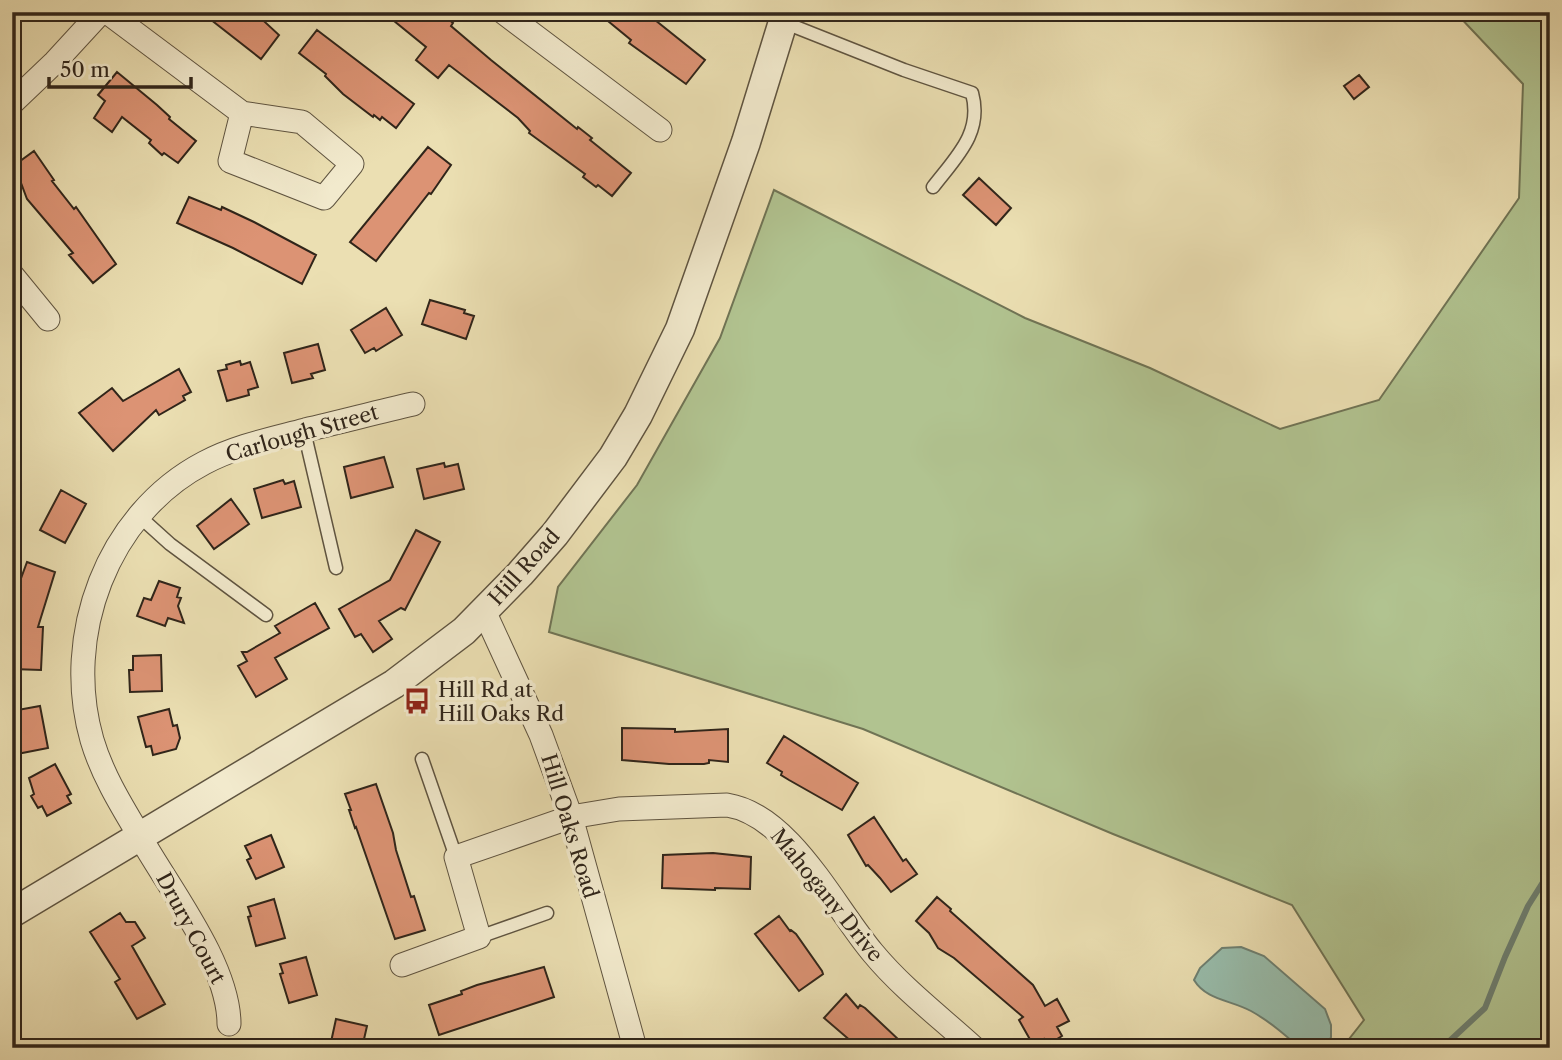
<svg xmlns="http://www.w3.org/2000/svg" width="1562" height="1060" font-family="'Libre Caslon Text',serif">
<rect width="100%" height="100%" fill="#ebdfb2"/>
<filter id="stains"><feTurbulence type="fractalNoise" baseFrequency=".00286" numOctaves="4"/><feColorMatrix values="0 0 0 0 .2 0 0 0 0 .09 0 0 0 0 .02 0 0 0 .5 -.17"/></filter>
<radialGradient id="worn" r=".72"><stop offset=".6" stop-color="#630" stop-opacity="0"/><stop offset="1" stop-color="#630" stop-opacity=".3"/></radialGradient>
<path fill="#b1c390" stroke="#707455" stroke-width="2" d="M 1455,12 L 1550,12 L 1550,1048 L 1342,1048 L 1364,1020 L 1292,905 L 1113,834 L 863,729 L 549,632 L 558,587 L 637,485 L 720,338 L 774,190 L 1025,318 L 1150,368 L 1280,429 L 1379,400 L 1519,198 L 1523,84 Z"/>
<path fill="#98bdac" stroke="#6e8072" stroke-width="2" d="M 1241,947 L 1264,956 L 1325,1009 L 1331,1025 L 1331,1037 L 1327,1048 L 1300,1048 C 1284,1034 1269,1021 1251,1011 C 1231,1000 1206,1000 1194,980 L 1200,968 L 1222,948 Z"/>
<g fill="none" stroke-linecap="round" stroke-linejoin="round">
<path stroke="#6e8072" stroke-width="6" d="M 1442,1048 L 1485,1008 L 1505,957 L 1528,906 L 1550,871"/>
</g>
<path fill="#dc9374" stroke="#30251a" stroke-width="2" d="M 201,12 L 254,12 L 279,35 L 261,59 Z
M 383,12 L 440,12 L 453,23 L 451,26 L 491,60 L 577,129 L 578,127 L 592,138 L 590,140 L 631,173 L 612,196 L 598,185 L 596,187 L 583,177 L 585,174 L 529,133 L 530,131 L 518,118 L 449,65 L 438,78 L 416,60 L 426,47 Z
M 597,12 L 645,12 L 705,60 L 686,84 L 629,43 L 631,40 Z
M 317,30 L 414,104 L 396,128 L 382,117 L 380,120 L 374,115 L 373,117 L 343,94 L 325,76 L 326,74 L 299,53 Z
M 117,72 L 157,105 L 170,117 L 169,119 L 196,141 L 178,163 L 164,153 L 162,155 L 149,143 L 151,140 L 122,117 L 112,132 L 94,118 L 105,101 L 98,95 Z
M 1359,75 L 1369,87 L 1354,99 L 1344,86 Z
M 428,147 L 451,165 L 431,194 L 429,193 L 376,261 L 350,242 Z
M 34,151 L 54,180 L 52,181 L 74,209 L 76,207 L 116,264 L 93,283 L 69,255 L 73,253 L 27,199 L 21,183 L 12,172 L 12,167 Z
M 979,178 L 1011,208 L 996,225 L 963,195 Z
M 189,197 L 221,210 L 222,207 L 254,222 L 316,255 L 302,284 L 233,248 L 177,223 Z
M 430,300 L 465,310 L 464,313 L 474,316 L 466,339 L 422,324 Z
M 386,308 L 402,335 L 376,351 L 374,348 L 365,353 L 351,330 Z
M 318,344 L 325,370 L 311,374 L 313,378 L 292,383 L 284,353 Z
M 240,361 L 241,365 L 250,362 L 258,387 L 248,390 L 249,395 L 227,401 L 218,371 L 227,369 L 226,365 Z
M 179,369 L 191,392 L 183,396 L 185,400 L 159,415 L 156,410 L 113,451 L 79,413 L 112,388 L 123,401 Z
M 384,457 L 393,487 L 351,498 L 344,467 Z
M 444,463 L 445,467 L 458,464 L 464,489 L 424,499 L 417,469 Z
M 283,480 L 285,484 L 294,481 L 301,507 L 262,518 L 254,489 Z
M 61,490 L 86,504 L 65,543 L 40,530 Z
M 231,499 L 249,524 L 214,549 L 197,526 Z
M 416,530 L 440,542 L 405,610 L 401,608 L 379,621 L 392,639 L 373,652 L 361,634 L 355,637 L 339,609 L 390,580 Z
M 27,562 L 55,572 L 38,627 L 43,627 L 41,670 L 12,669 L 15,604 L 12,603 Z
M 159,581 L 180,588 L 177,597 L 181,598 L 178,606 L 184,623 L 168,618 L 165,626 L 137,616 L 144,598 L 151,600 Z
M 315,603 L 329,628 L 275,658 L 287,679 L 256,697 L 238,666 L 247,661 L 242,652 L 247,652 L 280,633 L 275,626 Z
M 161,655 L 162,691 L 130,692 L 129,670 L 133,670 L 133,656 Z
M 40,706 L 48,748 L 17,754 L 12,731 L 12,711 Z
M 169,709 L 173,726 L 177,725 L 180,738 L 176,749 L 153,755 L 151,746 L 146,747 L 138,717 Z
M 622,728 L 675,729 L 675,732 L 728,729 L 728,762 L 709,760 L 709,763 L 704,764 L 669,764 L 622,760 Z
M 784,736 L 858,783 L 842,810 L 789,780 L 781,775 L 782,772 L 767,763 Z
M 55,764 L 71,794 L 67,796 L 71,803 L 47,816 L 42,806 L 38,808 L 31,796 L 34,794 L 29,778 Z
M 376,784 L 393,833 L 396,850 L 411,897 L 414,896 L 425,930 L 395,939 L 356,827 L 355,828 L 349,810 L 351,810 L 345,794 Z
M 874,817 L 903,861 L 906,859 L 917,874 L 891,892 L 880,878 L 868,865 L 866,866 L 848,835 Z
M 271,835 L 284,867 L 256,879 L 247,860 L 251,858 L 245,846 Z
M 713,853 L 751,857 L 750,889 L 715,888 L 715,890 L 662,888 L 663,855 Z
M 937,897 L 951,909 L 950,911 L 1033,985 L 1045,1006 L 1057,999 L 1069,1021 L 1057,1027 L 1062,1036 L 1047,1045 L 1044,1039 L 1037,1043 L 1036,1040 L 1032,1043 L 1019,1020 L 1023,1017 L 954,958 L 938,948 L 929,933 L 916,921 Z
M 274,899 L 285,938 L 256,946 L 248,917 L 251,916 L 248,907 Z
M 120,913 L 126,922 L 135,922 L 145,938 L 132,946 L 165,1004 L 137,1019 L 115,982 L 120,979 L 90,932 Z
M 779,916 L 790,931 L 791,930 L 796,934 L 822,971 L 823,974 L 799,991 L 755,934 Z
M 306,957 L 317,995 L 289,1003 L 280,974 L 283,973 L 280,964 Z
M 544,967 L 554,997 L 439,1035 L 429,1005 L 462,994 L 461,991 L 477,985 Z
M 846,994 L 858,1008 L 860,1005 L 865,1008 L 899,1040 L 892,1048 L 859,1048 L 824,1018 Z
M 336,1019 L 367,1026 L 362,1048 L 334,1048 L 335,1044 L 331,1042 Z"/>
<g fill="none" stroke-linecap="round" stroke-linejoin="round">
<g stroke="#5f5440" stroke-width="15">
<path id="service" d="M 783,22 L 904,70 L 972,93 C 983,133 956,157 933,187
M 304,431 L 336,568
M 139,516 L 170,544 L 266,615
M 422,759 L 456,857
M 479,937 L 547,913"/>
</g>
<g stroke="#5f5440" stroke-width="25">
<path id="minor" d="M 107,12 L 242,113 L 302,122 L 352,164 L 324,198 L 230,161 L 242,113
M 503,12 L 660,130
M 12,103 L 55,62 L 101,12
M 12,275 L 48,319
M 484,611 L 541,735 L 571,817 L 635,1048
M 402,965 L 479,937 L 456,857 L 571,817 L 619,809 L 727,805 C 790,815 834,907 873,953 C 902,988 940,1017 974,1048
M 229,1024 C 229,964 168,887 139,835 C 121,805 102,774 92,740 C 62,636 107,514 204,463 C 236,446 271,439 305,430 C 341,422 377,412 413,404"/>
</g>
<g stroke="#5f5440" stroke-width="31">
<path id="tertiary" d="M 12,913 L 394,684 L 464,631 L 520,574 L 555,534 L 613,457 L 638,415 L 680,329 L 746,142 L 786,12"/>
</g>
<use href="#service" stroke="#f2eacd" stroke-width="12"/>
<use href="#minor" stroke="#f2eacd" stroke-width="23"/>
<use href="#tertiary" stroke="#f2eacd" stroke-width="28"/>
</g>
<defs>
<g id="bus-bare" transform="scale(2.1)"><path d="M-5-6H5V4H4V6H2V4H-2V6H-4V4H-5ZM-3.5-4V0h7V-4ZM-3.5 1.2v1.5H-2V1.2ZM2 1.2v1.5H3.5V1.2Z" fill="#8f2418" stroke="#f2eacd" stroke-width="2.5" paint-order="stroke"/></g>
</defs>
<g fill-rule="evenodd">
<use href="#bus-bare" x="417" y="701"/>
</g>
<g text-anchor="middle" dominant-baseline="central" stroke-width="7" stroke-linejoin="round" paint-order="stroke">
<g font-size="21" fill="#30251a" stroke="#f2eacd">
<text transform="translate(302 433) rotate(-16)">Carlough Street</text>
<text transform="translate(524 567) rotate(-48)">Hill Road</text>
<text transform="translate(570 826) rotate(73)">Hill Oaks Road</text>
<text transform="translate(827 895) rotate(51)">Mahogany Drive</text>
<text transform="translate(191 928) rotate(62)">Drury Court</text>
</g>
<g font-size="21" fill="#30251a" stroke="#f2eacd" text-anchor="start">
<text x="438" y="689">Hill Rd at<tspan x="438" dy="24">Hill Oaks Rd</tspan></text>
</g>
</g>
<rect width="1562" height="1060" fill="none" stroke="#ebdfb2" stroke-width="42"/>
<rect x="14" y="14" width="1534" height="1032" fill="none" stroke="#30251a" stroke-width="3.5"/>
<rect x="21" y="21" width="1520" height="1018" fill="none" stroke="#30251a" stroke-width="2"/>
<path d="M49 77v10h142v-10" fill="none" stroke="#30251a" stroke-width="3.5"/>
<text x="60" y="77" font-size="21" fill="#30251a" stroke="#f2eacd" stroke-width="5" paint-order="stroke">50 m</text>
<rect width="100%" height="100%" filter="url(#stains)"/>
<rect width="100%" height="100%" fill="url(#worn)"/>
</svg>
